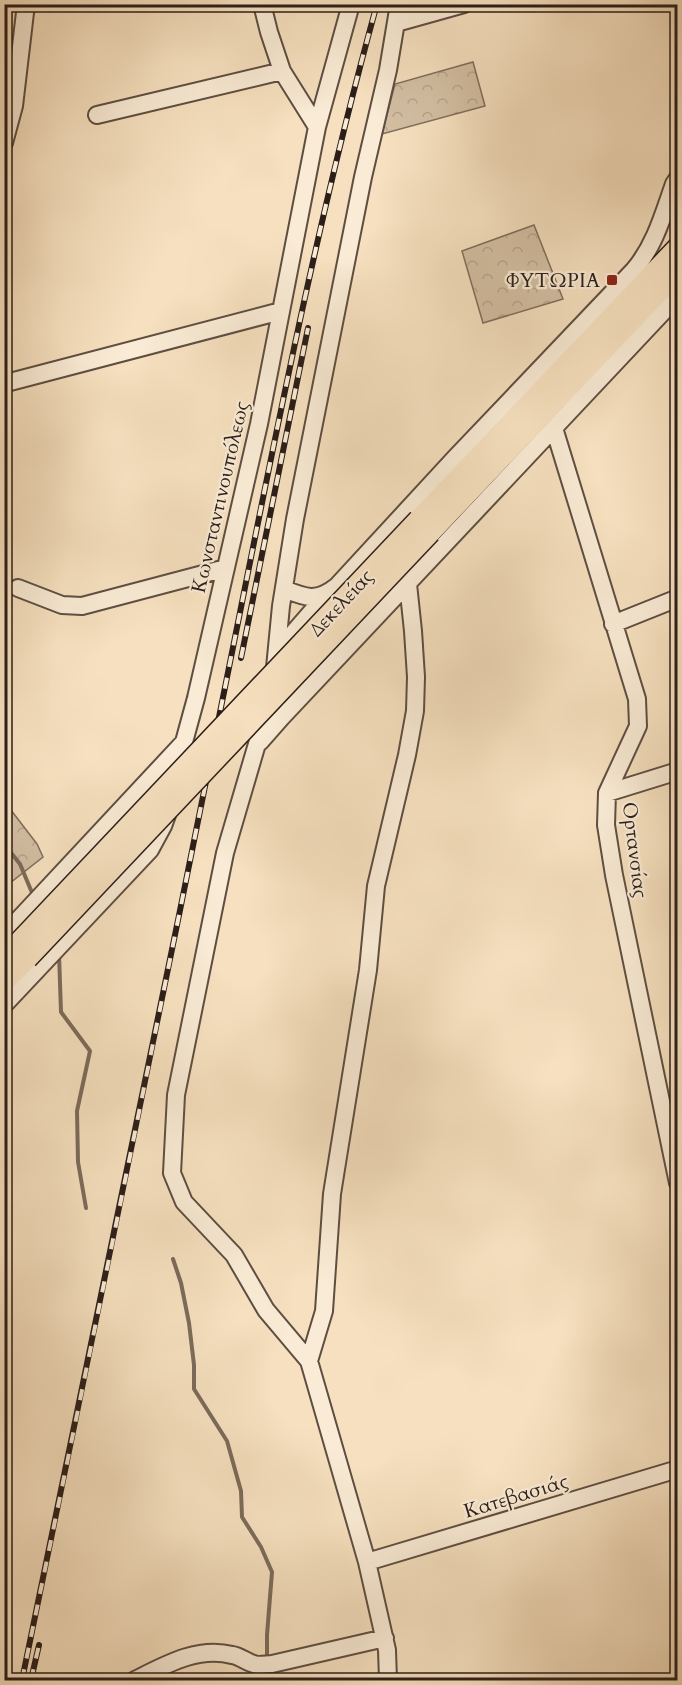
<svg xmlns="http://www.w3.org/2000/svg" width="682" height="1685" font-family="Cardo,serif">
<defs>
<pattern id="forest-crowns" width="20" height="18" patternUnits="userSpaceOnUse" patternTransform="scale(1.5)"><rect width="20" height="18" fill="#d3bfa3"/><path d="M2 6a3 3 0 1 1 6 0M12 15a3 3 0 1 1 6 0" fill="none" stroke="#b5a48c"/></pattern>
</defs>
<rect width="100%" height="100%" fill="#f6e0bf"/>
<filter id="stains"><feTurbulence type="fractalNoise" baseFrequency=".00333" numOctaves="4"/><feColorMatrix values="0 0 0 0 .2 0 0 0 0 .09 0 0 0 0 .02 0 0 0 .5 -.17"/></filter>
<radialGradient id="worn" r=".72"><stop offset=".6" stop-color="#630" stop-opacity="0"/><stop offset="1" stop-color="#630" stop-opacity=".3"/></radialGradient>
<path fill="url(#forest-crowns)" stroke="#7f6e5e" stroke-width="1.5" d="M 473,62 L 485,106 L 382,134 L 395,84 Z
M 534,225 L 563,299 L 483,323 L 462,251 Z
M 4,801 L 37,844 L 43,857 L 10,883 L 5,878 Z"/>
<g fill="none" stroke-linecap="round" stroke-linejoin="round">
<path stroke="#7b6b5b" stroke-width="4" d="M 4,844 L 20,864 L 33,895
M 59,954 L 61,1012 L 90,1051 L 77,1111 L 78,1162 L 86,1208
M 173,1259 L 181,1283 L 189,1323 L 194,1365 L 194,1389 L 227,1441 L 241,1491 L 242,1517 L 261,1547 L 272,1572 L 267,1635 L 267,1657
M 263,1680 L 264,1674"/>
<g stroke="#5e4e42" stroke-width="20">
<path id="minor" d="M 262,4 L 269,32 L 282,71 L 317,127
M 396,23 L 464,4
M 97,115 L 282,71
M 4,143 L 14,106 L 26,4
M 4,382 L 10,382 L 281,311
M 554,428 L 637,699 L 638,726 L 607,793 L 606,825 L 614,875 L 678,1183
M 18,588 L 62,605 L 82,606 L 226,568
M 284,589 C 306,598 317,602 337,586 L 455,458 L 634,270 C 655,245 663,215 674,184 L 678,178
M 613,624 L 678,598
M 278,657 L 294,632 L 327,594
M 274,678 L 281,606 L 295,519 L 363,177 L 388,70 L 399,4
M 269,703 L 225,853 L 176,1095 L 172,1173 L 184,1202 L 234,1255 L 266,1310 L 309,1361 L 367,1562 L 387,1650 L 388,1680
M 260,742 L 282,717 L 678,296
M 607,793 L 678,771
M 4,935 L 184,742 L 196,698 L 259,424 L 317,127 L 351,4
M 4,1005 L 150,850 L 163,826 L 167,815
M 309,1361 L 324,1311 L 332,1194 L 368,970 L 376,886 L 407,755 L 415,711 L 416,677 L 413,631 L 408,584
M 367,1562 L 678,1469
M 135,1680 C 165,1665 198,1646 232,1655 C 240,1656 246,1662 254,1664 C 259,1666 267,1664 272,1664 L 385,1638"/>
</g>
<g stroke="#2b1e19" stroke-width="24">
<path id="major" d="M 419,520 L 678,248
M 430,532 L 678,271
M 4,958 L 16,946
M 4,981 L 27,958"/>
</g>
<use href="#minor" stroke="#f9ebd5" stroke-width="16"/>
<use href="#major" stroke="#f6e0bf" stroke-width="21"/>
<g stroke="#2b1e19" stroke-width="6">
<path id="rail" d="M 241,658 L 308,328
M 22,1680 C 88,1363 153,1045 217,727 C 266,485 311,242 377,4
M 31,1680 L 39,1645"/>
</g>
<use href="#rail" stroke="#f9ebd5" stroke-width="4" stroke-dasharray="11" stroke-linecap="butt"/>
<g stroke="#2b1e19" stroke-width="24" stroke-linecap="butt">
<path id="major-bridge" d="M 16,946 L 419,520
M 27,958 L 430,532"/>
</g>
<use href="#major-bridge" stroke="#f6e0bf" stroke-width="21"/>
</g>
<rect fill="#8f2418" stroke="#f9ebd5" stroke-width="2" x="606" y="274" width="12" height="12" rx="3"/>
<g text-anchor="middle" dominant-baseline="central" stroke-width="4.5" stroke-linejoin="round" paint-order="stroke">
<g font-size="20" fill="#2b1e19" stroke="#f9ebd5" text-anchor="end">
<text x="600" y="280">ΦΥΤΩΡΙΑ</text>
</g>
<g font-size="20" fill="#2b1e19" stroke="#f9ebd5">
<text transform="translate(220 497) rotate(-77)">Κωνσταντινουπόλεως</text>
<text transform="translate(341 603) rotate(-47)">Δεκελείας</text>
<text transform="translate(635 850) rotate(83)">Ορτανσίας</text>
<text transform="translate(516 1496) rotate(-17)">Κατεβασιάς</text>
</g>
</g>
<rect width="682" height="1685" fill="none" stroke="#f6e0bf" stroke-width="24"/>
<rect x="6" y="6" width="670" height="1673" fill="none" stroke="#2b1e19" stroke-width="3"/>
<rect x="12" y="12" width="658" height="1661" fill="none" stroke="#2b1e19" stroke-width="1.5"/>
<rect width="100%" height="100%" filter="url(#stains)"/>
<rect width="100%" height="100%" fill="url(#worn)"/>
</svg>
